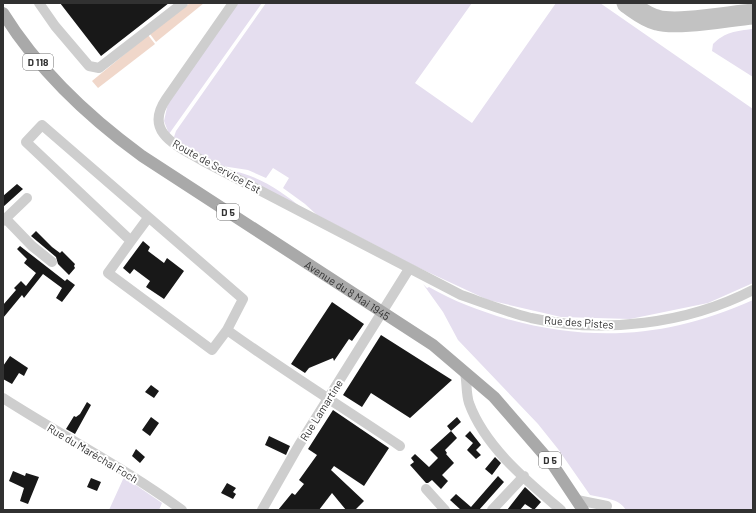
<svg xmlns="http://www.w3.org/2000/svg" width="756" height="513" font-family="Barlow,sans-serif">
<rect width="100%" height="100%" fill="#fff"/>
<path fill="#e5deef" d="M 238,3 L 262,3 L 169,134 L 164,121 L 168,103 Z
M 266,3 L 472,3 L 415,83 L 472,123 L 556,3 L 600,3 L 753,109 L 753,283 L 708,303 L 630,319 L 561,317 L 488,300 L 417,267 L 317,215 L 305,204 L 283,188 L 289,178 L 273,168 L 266,178 L 248,170 L 222,166 L 183,146 L 174,137 L 176,131 Z
M 753,29 L 753,77 L 712,51 L 713,44 C 725,32 736,31 753,29 Z
M 233,171 C 259,176 283,192 303,209 Z
M 423,284 L 427,288 L 429,287 C 453,301 480,311 507,319 C 594,343 671,337 753,300 L 753,510 L 626,510 C 619,498 603,498 590,495 L 558,449 L 538,424 L 458,340 L 443,312 Z
M 124,477 L 162,503 L 159,510 L 109,510 Z"/>
<path fill="#f0d7ca" d="M 190,3 L 204,3 L 156,42 L 150,34 Z
M 148,35 L 155,44 L 98,88 L 92,81 Z"/>
<g fill="none" stroke-linecap="round" stroke-linejoin="round">
<path stroke="#c2c2c2" stroke-width="21" d="M 627,3 C 636,9 645,17 657,20 C 677,26 729,16 753,14"/>
</g>
<path fill="#181818" d="M 60,3 L 169,3 L 101,56 Z
M 17,184 L 23,189 L 3,207 L 3,196 Z
M 36,231 L 52,247 L 60,253 L 62,251 L 75,264 L 74,266 L 75,268 L 69,275 L 58,264 L 56,257 L 31,236 Z
M 143,241 L 150,247 L 148,251 L 164,263 L 167,258 L 184,271 L 164,299 L 146,287 L 150,281 L 134,269 L 130,274 L 123,268 Z
M 20,246 L 65,281 L 67,279 L 75,285 L 62,302 L 56,298 L 62,288 L 43,274 L 24,298 L 22,295 L 3,318 L 3,305 L 16,290 L 14,288 L 21,281 L 26,286 L 36,273 L 24,263 L 27,259 L 17,249 Z
M 332,302 L 364,324 L 352,341 L 349,339 L 334,361 L 333,358 L 309,368 L 305,373 L 291,364 Z
M 381,335 L 452,380 L 410,418 L 371,393 L 362,407 L 343,395 Z
M 10,356 L 28,368 L 24,376 L 19,373 L 12,384 L 3,379 L 3,366 Z
M 151,385 L 159,391 L 154,398 L 145,392 Z
M 87,402 L 91,405 L 75,434 L 66,429 L 74,416 L 76,417 L 80,414 Z
M 333,410 L 389,448 L 364,486 L 334,466 L 331,470 L 364,501 L 355,510 L 346,510 L 332,493 L 319,510 L 278,510 L 292,493 L 295,495 L 304,484 L 299,480 L 317,455 L 308,449 Z
M 151,417 L 159,423 L 150,436 L 142,430 Z
M 457,417 L 461,422 L 451,431 L 447,426 Z
M 451,431 L 457,438 L 445,450 L 447,453 L 446,454 L 454,463 L 442,475 L 448,481 L 441,489 L 432,480 L 428,483 L 426,483 L 410,465 L 414,462 L 411,458 L 415,454 L 429,467 L 438,458 L 430,450 Z
M 470,431 L 481,445 L 476,450 L 481,455 L 476,459 L 467,450 L 473,443 L 465,436 Z
M 269,436 L 290,446 L 286,455 L 265,445 Z
M 136,449 L 145,457 L 140,463 L 132,456 Z
M 495,457 L 501,463 L 492,475 L 485,469 Z
M 13,471 L 25,476 L 26,473 L 39,477 L 28,504 L 20,501 L 24,488 L 9,481 Z
M 498,476 L 504,482 L 479,510 L 461,510 L 450,500 L 456,494 L 471,507 Z
M 91,478 L 101,482 L 97,491 L 87,487 Z
M 227,483 L 236,488 L 233,492 L 236,494 L 233,499 L 221,493 Z
M 525,487 L 541,502 L 534,510 L 525,504 L 520,510 L 507,510 Z"/>
<g fill="none" stroke-linecap="round" stroke-linejoin="round">
<path stroke="#cecece" stroke-width="10" d="M 39,3 L 55,26 L 89,66 L 99,68 L 183,3
M 233,3 L 166,99 C 143,133 178,146 203,161 L 461,295 C 484,303 507,312 531,318 C 603,334 687,324 753,290
M 42,125 L 243,299 L 227,330 L 212,350 L 108,273 L 131,241 L 26,142 Z
M 5,218 L 32,246 L 52,262
M 3,221 L 27,198
M 131,241 L 148,218
M 227,330 C 284,371 342,407 400,446
M 465,373 C 467,382 466,394 469,403 C 485,447 527,481 561,510
M 3,398 C 62,436 125,468 182,510
M 426,489 L 445,510
M 577,500 L 607,506
M 262,510 L 299,445 L 409,269
M 492,510 L 524,476"/>
<path stroke="#a9a9a9" stroke-width="12" id="s1" d="M 3,13 C 39,71 87,116 142,156 L 433,345 L 494,397 L 553,465 L 583,510"/>
</g>
<g text-anchor="middle" dominant-baseline="central" stroke-width="4" stroke-linejoin="round" paint-order="stroke">
<g fill="#fff" stroke="#6f6f6f" stroke-width="1">
<rect x="23" y="54" width="30" height="16" rx="3"/>
<rect x="217" y="204" width="22" height="16" rx="3"/>
<rect x="539" y="452" width="22" height="16" rx="3"/>
</g>
<g font-size="10" font-weight="bold" fill="#313131">
<text x="38" y="62">D 118</text>
<text x="228" y="212">D 5</text>
<text x="550" y="460">D 5</text>
</g>
<g font-size="11" fill="#313131" stroke="#fff">
<text transform="translate(217 166) rotate(29)">Route de Service Est</text>
<text stroke="none"><textPath href="#s1" startOffset="446">Avenue du 8 Mai 1945</textPath></text>
<text transform="translate(579 322) rotate(4)">Rue des Pistes</text>
<text transform="translate(321 410) rotate(-58)">Rue Lamartine</text>
<text transform="translate(93 453) rotate(31)">Rue du Maréchal Foch</text>
</g>
</g>
<rect width="756" height="513" fill="none" stroke="#313131" stroke-width="8"/>
</svg>
